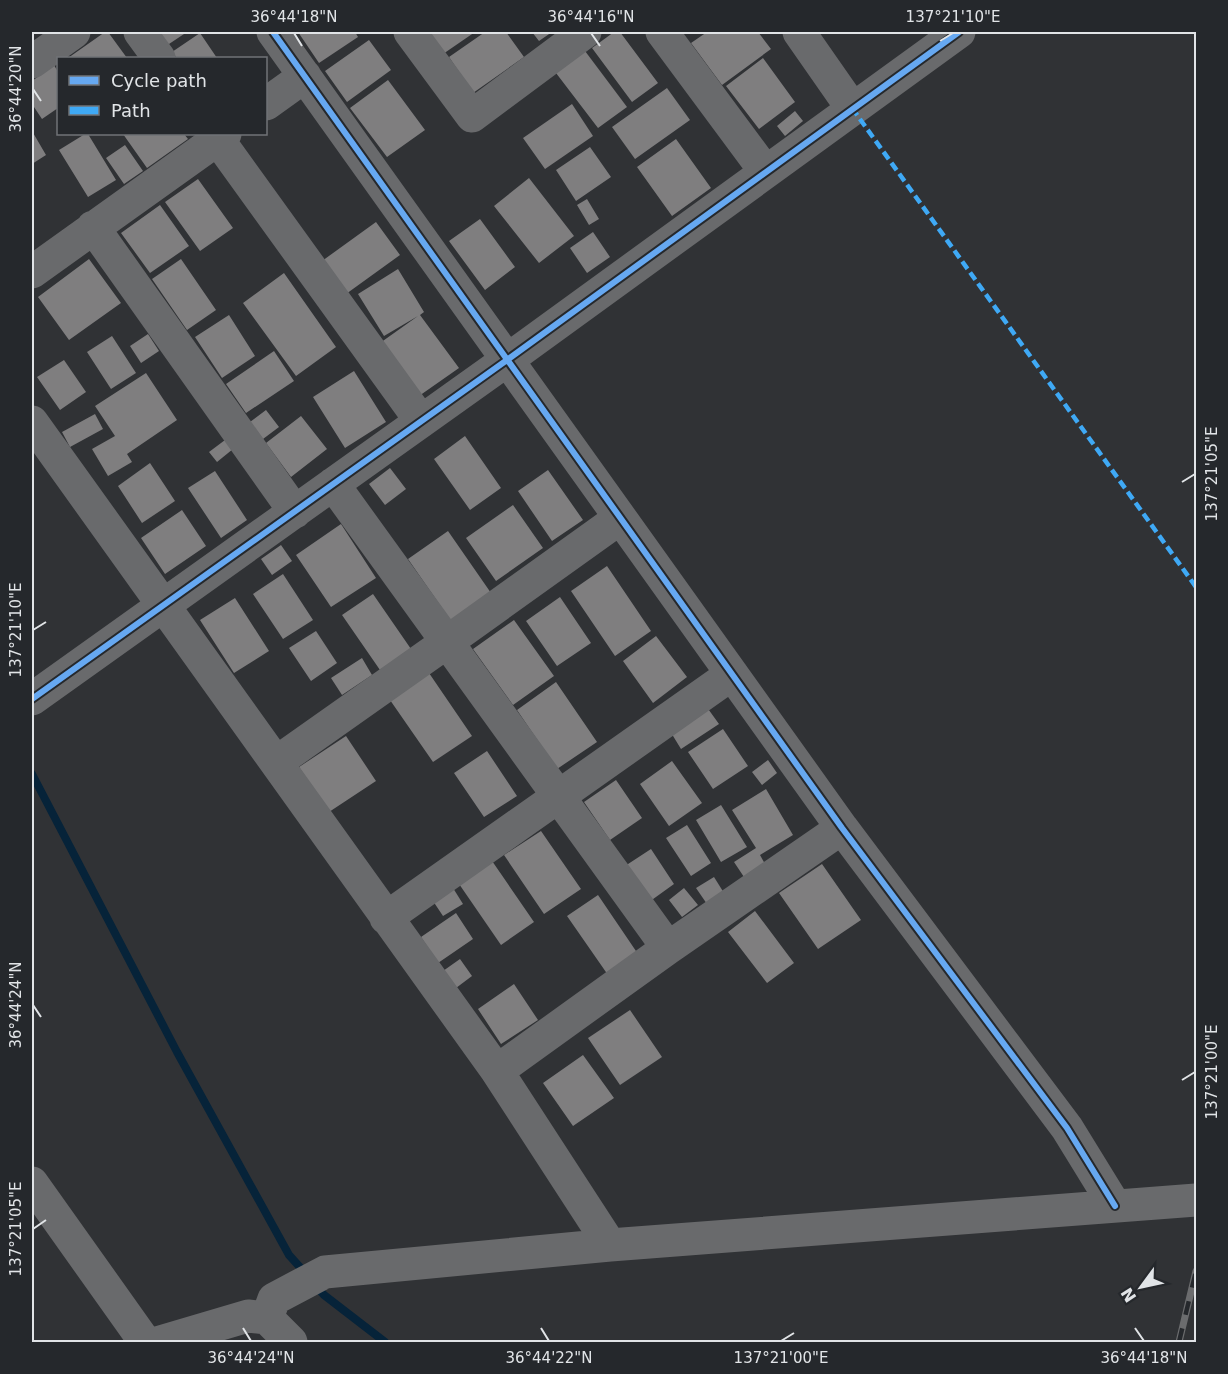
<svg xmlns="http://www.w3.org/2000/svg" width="1228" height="1374" font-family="'DejaVu Sans',sans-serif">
<rect width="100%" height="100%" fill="#303235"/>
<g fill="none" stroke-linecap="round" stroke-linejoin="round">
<path stroke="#062339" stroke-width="8" d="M 32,774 L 177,1052 L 289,1255 L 307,1275
M 315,1285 L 324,1295 L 385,1342"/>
</g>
<path fill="#7f7e7f" d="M 105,32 L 108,32 L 127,58 L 68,58 Z
M 156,32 L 187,32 L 166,46 Z
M 298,32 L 355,32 L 358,37 L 319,63 Z
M 428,32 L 475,32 L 443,54 Z
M 485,32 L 506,32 L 524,57 L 473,93 L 449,57 Z
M 532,32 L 552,32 L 539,41 Z
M 614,32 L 620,32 L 658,83 L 632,102 L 592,48 Z
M 707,32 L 758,32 L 771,49 L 722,85 L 691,43 Z
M 200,33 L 217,58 L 177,58 L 172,52 Z
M 369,40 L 391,70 L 347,102 L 325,71 Z
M 585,51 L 627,107 L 598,128 L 556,73 Z
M 763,58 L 795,102 L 759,129 L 726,86 Z
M 54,65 L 58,72 L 58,108 L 42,119 L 32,104 L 32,81 Z
M 388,80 L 425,130 L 387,157 L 350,108 Z
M 667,88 L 690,120 L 635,159 L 612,127 Z
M 572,104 L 593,136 L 545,169 L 523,138 Z
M 795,111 L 803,121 L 785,136 L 777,126 Z
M 32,131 L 46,155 L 32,164 Z
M 85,134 L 88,134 L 116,180 L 88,197 L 59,150 Z
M 123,134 L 184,134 L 188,139 L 147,168 Z
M 676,139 L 711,188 L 672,216 L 637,167 Z
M 125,145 L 143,171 L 124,184 L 106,158 Z
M 590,147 L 611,177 L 576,201 L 556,170 Z
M 529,178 L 574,236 L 539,263 L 494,206 Z
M 198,179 L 233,228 L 200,251 L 165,202 Z
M 587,199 L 599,219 L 589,225 L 577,205 Z
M 160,205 L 189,246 L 150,273 L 121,233 Z
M 480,219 L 515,267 L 485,290 L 449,241 Z
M 376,222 L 400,255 L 346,294 L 322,261 Z
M 593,232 L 610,257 L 587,273 L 570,248 Z
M 89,259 L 121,303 L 69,340 L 38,297 Z
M 181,259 L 216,310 L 187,330 L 152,279 Z
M 398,269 L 424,312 L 420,315 L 459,368 L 419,396 L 380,343 L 418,316 L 384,336 L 358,294 Z
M 284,273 L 336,347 L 296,376 L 243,303 Z
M 229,315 L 255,356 L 222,378 L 195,337 Z
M 148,334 L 159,351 L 141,363 L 130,346 Z
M 112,336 L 136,373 L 111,389 L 87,352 Z
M 274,351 L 294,381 L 246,413 L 226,384 Z
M 64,360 L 86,392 L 60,410 L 37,377 Z
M 354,371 L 386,422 L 345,448 L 313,397 Z
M 146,373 L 177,420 L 127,454 L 132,462 L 108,476 L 92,449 L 115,436 L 95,406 Z
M 266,410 L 279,427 L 263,439 L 250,422 Z
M 95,414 L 103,429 L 70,447 L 62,432 Z
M 301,416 L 327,449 L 291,477 L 266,443 Z
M 465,436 L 501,488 L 470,510 L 434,459 Z
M 225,440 L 233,449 L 217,462 L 209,452 Z
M 150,463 L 175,501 L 142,523 L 118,486 Z
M 390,468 L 406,489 L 385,505 L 369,484 Z
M 548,470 L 583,520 L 552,541 L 518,491 Z
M 215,471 L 247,520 L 221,538 L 188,488 Z
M 513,505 L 543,548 L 496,581 L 466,538 Z
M 182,510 L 206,546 L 165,574 L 141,538 Z
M 341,524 L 376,578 L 331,607 L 296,555 Z
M 448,531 L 491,593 L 451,621 L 408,559 Z
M 281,545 L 292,561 L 272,575 L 261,559 Z
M 607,566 L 651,631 L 615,656 L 571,591 Z
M 283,574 L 313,620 L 283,639 L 253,594 Z
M 373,594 L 411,649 L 380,670 L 342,615 Z
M 560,597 L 591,643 L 557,666 L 526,621 Z
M 235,598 L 269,651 L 234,673 L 200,620 Z
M 514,620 L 554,676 L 513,705 L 473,649 Z
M 316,631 L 337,663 L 311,681 L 289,648 Z
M 656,636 L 687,677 L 653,703 L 623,661 Z
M 362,658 L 372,675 L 342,695 L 331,678 Z
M 429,673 L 472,736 L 433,762 L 390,700 Z
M 556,682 L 597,742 L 557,769 L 517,710 Z
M 706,706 L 719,724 L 681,749 L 670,731 Z
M 723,729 L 748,766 L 713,789 L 688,752 Z
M 346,736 L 376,781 L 329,812 L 299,767 Z
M 487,751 L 517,796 L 484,817 L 454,773 Z
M 768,760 L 777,773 L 762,785 L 752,772 Z
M 672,761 L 702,803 L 669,826 L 640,784 Z
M 616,780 L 642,818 L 610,840 L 584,802 Z
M 766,789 L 793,835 L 760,855 L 765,864 L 744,877 L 734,862 L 756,848 L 732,810 Z
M 721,805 L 747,847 L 721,862 L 696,820 Z
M 687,825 L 711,863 L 691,876 L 666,838 Z
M 541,831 L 581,889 L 544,914 L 504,855 Z
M 651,849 L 674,884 L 649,902 L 625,866 Z
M 490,858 L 534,922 L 501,945 L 457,881 Z
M 822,864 L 861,920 L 818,949 L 779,893 Z
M 714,877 L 724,893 L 707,904 L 696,888 Z
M 453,888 L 463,904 L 443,916 L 433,901 Z
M 684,888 L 698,905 L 682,917 L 669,900 Z
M 598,895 L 638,954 L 608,975 L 567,916 Z
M 755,911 L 794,963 L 767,983 L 728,932 Z
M 456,913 L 473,939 L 438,963 L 421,937 Z
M 460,959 L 472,976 L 456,988 L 443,971 Z
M 514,984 L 538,1020 L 501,1044 L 478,1009 Z
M 630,1010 L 662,1057 L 620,1085 L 588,1038 Z
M 583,1055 L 614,1098 L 573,1126 L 543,1083 Z"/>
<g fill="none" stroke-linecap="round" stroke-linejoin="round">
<path stroke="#696a6c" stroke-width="33" d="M 140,32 L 159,58
M 273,32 L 842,828 L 1067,1128 L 1115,1206
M 410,32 L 472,116 L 585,32
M 662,32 L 765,171
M 799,32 L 852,108
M 32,62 L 74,32
M 266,104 L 305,76
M 214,134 L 421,421
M 93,227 L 295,512
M 32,272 L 225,134
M 32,422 L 497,1071 L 610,1245
M 333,484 L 668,948
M 32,699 L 507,360 L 959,32
M 277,762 L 447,642 L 620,518
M 386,918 L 732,674
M 497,1071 L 668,948 L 842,828
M 32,1183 L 145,1342
M 267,1318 L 274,1299 L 325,1272 L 610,1245 L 1196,1200
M 160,1342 L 248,1316 L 267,1318 L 291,1342"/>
<g stroke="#6b6c6e" stroke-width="7">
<path id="rail" d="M 1179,1342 L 1196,1271"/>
</g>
<use href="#rail" stroke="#25282c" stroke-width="4.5" stroke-dasharray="14" stroke-linecap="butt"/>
<path stroke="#3fa9f5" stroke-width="4.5" stroke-dasharray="9 4.5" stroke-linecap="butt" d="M 852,108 L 1196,587"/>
<g stroke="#25282c" stroke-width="10">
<path id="cycleway" d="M 273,32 L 842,828 L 1067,1128 L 1115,1206
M 32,699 L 507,360 L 959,32"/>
</g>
<use href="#cycleway" stroke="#66a8f1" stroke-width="6"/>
</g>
<path fill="none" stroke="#e1e4e7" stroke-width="2" d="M 294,33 L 302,46M 591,33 L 600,46M 940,41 L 953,33M 33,89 L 41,101M 1182,482 L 1195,474M 33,630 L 46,622M 33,1005 L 41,1017M 1182,1080 L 1195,1072M 33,1229 L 46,1220M 243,1328 L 251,1341M 541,1328 L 549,1341M 1135,1328 L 1144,1341M 781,1341 L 794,1333"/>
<rect width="1228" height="1374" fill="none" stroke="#25282c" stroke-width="66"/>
<rect x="57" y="57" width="210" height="78" fill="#25282c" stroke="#707377" stroke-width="1.5"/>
<rect x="69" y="76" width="30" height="9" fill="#66a8f1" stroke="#707377" stroke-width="1.5"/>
<text x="111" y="87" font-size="18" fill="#e1e4e7">Cycle path</text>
<rect x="69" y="106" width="30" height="9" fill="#3fa9f5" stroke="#707377" stroke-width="1.5"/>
<text x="111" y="117" font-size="18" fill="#e1e4e7">Path</text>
<g transform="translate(1141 1287) rotate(237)" stroke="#25282c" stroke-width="4.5" paint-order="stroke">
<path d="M0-4.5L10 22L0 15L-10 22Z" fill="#e1e4e7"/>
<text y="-9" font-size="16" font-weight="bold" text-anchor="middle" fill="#e1e4e7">N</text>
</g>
<rect x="33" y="33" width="1162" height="1308" fill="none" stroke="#e1e4e7" stroke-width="2"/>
<g font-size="15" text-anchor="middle" fill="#e1e4e7">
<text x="294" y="22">36°44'18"N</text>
<text x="591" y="22">36°44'16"N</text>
<text x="953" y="22">137°21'10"E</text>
<text transform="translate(16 89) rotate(-90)" y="5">36°44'20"N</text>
<text transform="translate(1212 474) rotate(-90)" y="5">137°21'05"E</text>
<text transform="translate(16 630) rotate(-90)" y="5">137°21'10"E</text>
<text transform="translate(16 1005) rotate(-90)" y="5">36°44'24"N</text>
<text transform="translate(1212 1072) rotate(-90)" y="5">137°21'00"E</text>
<text transform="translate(16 1229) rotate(-90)" y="5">137°21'05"E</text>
<text x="251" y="1363">36°44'24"N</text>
<text x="549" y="1363">36°44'22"N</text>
<text x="781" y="1363">137°21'00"E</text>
<text x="1144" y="1363">36°44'18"N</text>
</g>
</svg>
